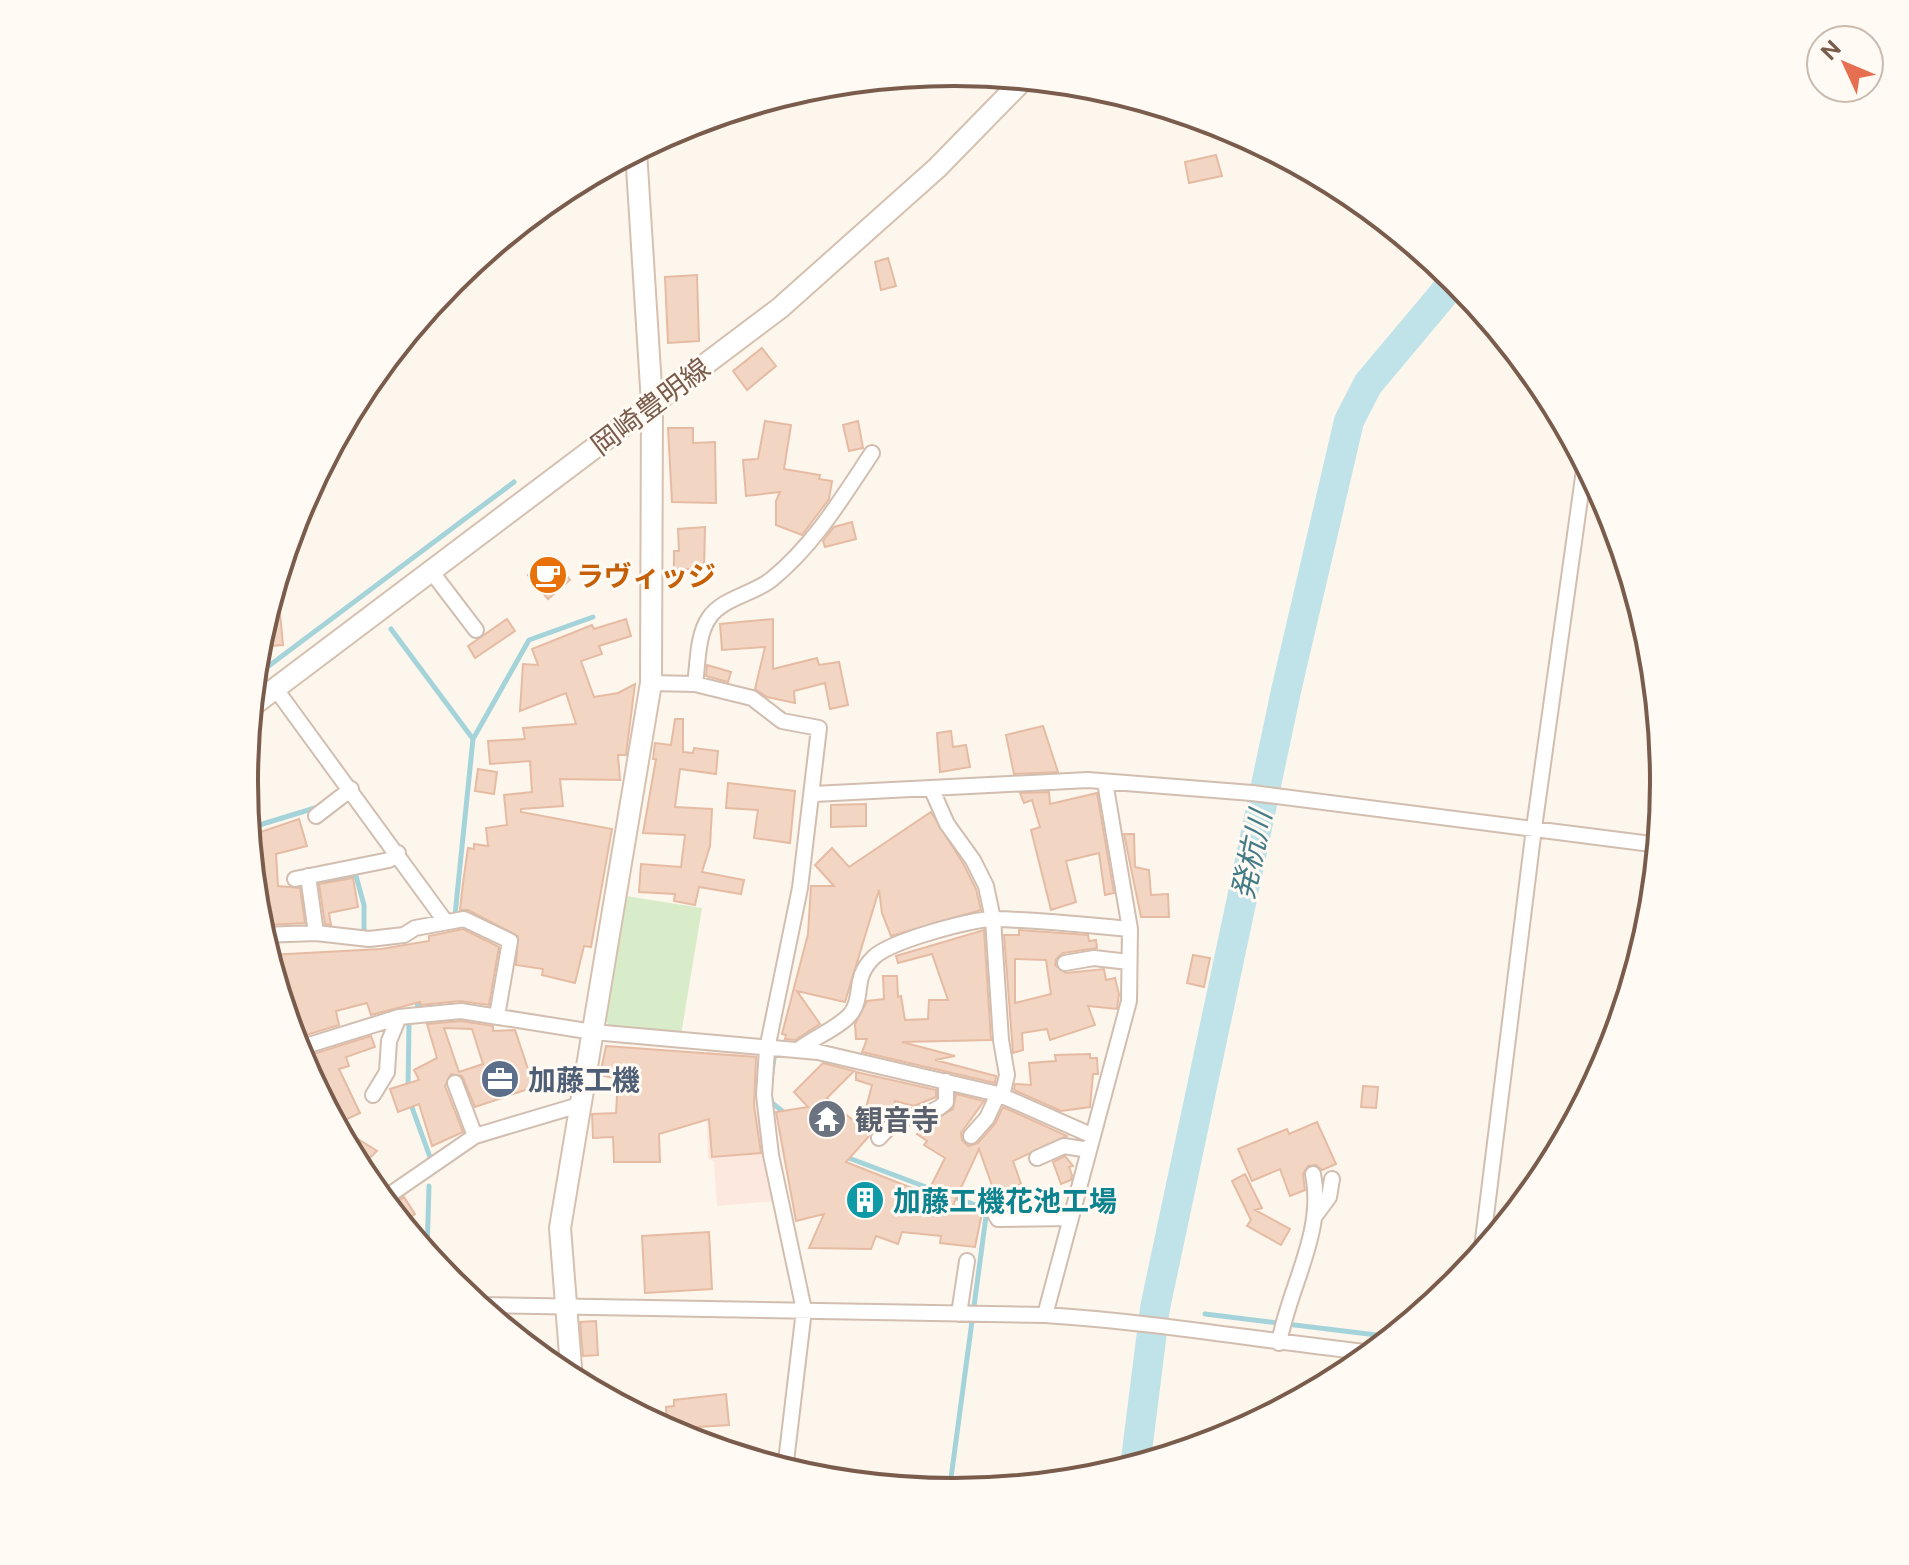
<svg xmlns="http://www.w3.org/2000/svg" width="1909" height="1565" font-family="'Public Sans','Noto Sans JP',sans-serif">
<rect width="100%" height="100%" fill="#fdf6ec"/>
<path fill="#fde8e0" d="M 706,1049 L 762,1054 L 776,1201 L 717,1206 L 714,1161 L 708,1159 L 707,1121 L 710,1119 L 700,1098 Z"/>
<path fill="#d8ecc9" d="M 626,896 L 702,908 L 681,1035 L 612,1029 L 606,1021 Z"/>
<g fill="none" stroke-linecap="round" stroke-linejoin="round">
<path stroke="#a5d3da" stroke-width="5" d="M 391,629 L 473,739
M 254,677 L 514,482
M 256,826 L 315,808
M 315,883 L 356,876 L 364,905 L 364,934 L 369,933
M 455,915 L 473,739 L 529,640 L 593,617
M 772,1073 L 774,1058
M 408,1088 L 409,1024 L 418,1007 L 416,997
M 770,1095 L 772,1103 L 786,1114
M 410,1102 L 430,1157
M 846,1157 L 934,1190
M 427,1254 L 429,1186
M 1155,1308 L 1156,1308
M 1205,1314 L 1393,1337
M 949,1493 L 987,1209 L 951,1196"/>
<path stroke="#bfe3e8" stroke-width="30" d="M 1135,1467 L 1155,1308 L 1286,691 L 1349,421 L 1368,384 L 1456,279"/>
</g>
<path fill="#f3d5c3" stroke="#e6bba3" stroke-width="2" fill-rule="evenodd" d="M 1216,155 L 1222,176 L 1189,183 L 1185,162 Z
M 888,258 L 896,286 L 881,290 L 875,262 Z
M 697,275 L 699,341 L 668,343 L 665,277 Z
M 762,348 L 776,366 L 747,390 L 733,371 Z
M 765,421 L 791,425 L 784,469 L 820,475 L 819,479 L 832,481 L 829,499 L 802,535 L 776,525 L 776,501 L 780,492 L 746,496 L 743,460 L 758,459 Z
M 858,421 L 863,448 L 849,451 L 843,425 Z
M 668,428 L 693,428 L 693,443 L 715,442 L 716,503 L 672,502 Z
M 852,522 L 856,539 L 825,547 L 823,541 L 834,527 Z
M 705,527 L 704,569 L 674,569 L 674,551 L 679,551 L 678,529 Z
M 550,556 L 570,580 L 548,599 L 528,575 Z
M 277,581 L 283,645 L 257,647 L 258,643 Z
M 507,619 L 515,631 L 475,658 L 468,646 Z
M 626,619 L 631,636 L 599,646 L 602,654 L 581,661 L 594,697 L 618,693 L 635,684 L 626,755 L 618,755 L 620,780 L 560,779 L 563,806 L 521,809 L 521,812 L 612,829 L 591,947 L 584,946 L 575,983 L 542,975 L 543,969 L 516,965 L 518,936 L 468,910 L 460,910 L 463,883 L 468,848 L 474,849 L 474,844 L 488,846 L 486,828 L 507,825 L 504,795 L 532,792 L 530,761 L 490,764 L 488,741 L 525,739 L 523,728 L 576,724 L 566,693 L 520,711 L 523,664 L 538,665 L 532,649 L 592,625 L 594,629 Z
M 773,619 L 773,669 L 817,658 L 819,665 L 839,662 L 848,705 L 830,709 L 825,683 L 794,691 L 795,703 L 767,697 L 755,689 L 765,647 L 722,650 L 720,624 Z
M 707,665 L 731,672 L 728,682 L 706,676 Z
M 675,719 L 683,719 L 683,752 L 693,753 L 694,748 L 718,751 L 716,774 L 680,769 L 675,807 L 712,809 L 710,846 L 702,872 L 744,880 L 741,894 L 699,887 L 695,905 L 674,901 L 675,894 L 639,892 L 641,864 L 681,867 L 685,835 L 643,833 L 656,759 L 653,759 L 655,743 L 671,745 Z
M 1043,726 L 1058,772 L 1014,774 L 1006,735 Z
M 951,731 L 953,747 L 966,745 L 970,767 L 940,772 L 937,733 Z
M 478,769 L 497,772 L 494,794 L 475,791 Z
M 728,783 L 795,791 L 790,843 L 754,838 L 758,810 L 726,808 Z
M 1049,792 L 1050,804 L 1097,793 L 1114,893 L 1105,895 L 1099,853 L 1066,861 L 1076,902 L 1051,910 L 1031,830 L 1040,827 L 1032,800 L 1024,803 L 1020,793 Z
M 866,804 L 866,826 L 831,827 L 831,805 Z
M 931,812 L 964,865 L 976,889 L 981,910 L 891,936 L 882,913 L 879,890 L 845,1002 L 797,991 L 820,1024 L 795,1040 L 785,1039 L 786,1035 L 782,1034 L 808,934 L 811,886 L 834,886 L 815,865 L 832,848 L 849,867 Z
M 299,819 L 307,846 L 276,854 L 278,886 L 300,888 L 305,923 L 268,925 L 266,911 L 257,911 L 249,836 Z
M 1124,834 L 1134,834 L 1135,867 L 1149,870 L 1151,895 L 1168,894 L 1169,917 L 1141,917 Z
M 353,878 L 358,907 L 329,913 L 331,925 L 325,924 L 319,884 Z
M 463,929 L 499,947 L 489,1005 L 460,1001 L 421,1005 L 420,1002 L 371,1015 L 367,1003 L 336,1011 L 339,1025 L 293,1039 L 269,955 L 381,949 L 429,941 L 429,936 Z
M 984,930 L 991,1040 L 902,1042 L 955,1056 L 935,1060 L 996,1076 L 995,1083 L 862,1052 L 867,1039 L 856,1039 L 855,1024 L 867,1001 L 884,999 L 883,976 L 897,976 L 898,997 L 901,996 L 905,1020 L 928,1019 L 929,1000 L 948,1000 L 932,954 L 898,963 L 896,956 Z
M 1019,930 L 1088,935 L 1089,941 L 1096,940 L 1097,948 L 1063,953 L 1056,959 L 1055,965 L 1066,973 L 1104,969 L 1106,980 L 1115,978 L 1119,994 L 1117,1009 L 1088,1006 L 1095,1025 L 1050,1040 L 1047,1029 L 1022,1033 L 1023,1050 L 1013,1053 L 1004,935 L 1019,935 ZM 1015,959 L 1046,960 L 1051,994 L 1015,1003 Z
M 1193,955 L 1210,958 L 1204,987 L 1187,983 Z
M 461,1021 L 493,1026 L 493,1031 L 515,1030 L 534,1087 L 475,1107 L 462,1076 L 451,1074 L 445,1086 L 463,1132 L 432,1146 L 419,1104 L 398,1112 L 390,1089 L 419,1080 L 414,1070 L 437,1058 L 427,1024 ZM 444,1028 L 472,1029 L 483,1064 L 459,1072 Z
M 371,1036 L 375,1047 L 346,1057 L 349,1066 L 339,1069 L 360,1113 L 343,1121 L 332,1099 L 324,1103 L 300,1058 Z
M 606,1046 L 756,1057 L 754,1106 L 761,1153 L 712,1157 L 709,1119 L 659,1134 L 660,1162 L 614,1162 L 613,1137 L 593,1138 L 592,1114 L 616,1113 L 618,1079 L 600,1075 Z
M 1090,1054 L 1090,1058 L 1097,1058 L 1098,1074 L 1093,1074 L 1090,1107 L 1061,1111 L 1014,1090 L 1015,1084 L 1031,1085 L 1029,1063 L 1056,1061 L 1055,1055 Z
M 823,1063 L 854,1071 L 827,1098 L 870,1135 L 846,1162 L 927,1194 L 945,1158 L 924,1145 L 927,1141 L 917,1134 L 925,1124 L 953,1109 L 956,1094 L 984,1101 L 961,1133 L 962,1140 L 968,1146 L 978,1143 L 995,1124 L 1003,1107 L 1067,1136 L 1013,1161 L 1021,1184 L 995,1194 L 979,1149 L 953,1205 L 982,1213 L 975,1247 L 940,1243 L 941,1236 L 902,1232 L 898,1244 L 876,1236 L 871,1249 L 809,1248 L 824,1214 L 796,1221 L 776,1112 L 808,1107 L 794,1092 Z
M 856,1072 L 936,1090 L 936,1097 L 914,1106 L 895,1101 L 888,1117 L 865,1112 L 872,1085 L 856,1080 Z
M 1363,1086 L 1378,1087 L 1376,1108 L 1361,1107 Z
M 1317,1122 L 1336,1164 L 1322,1170 L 1316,1165 L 1308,1166 L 1303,1174 L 1305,1190 L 1290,1196 L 1280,1169 L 1252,1181 L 1238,1149 L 1287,1129 L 1289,1134 Z
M 358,1139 L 377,1151 L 359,1168 L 348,1147 Z
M 1065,1156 L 1073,1166 L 1069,1167 L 1072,1175 L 1071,1180 L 1061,1184 L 1053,1162 Z
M 1245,1174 L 1262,1208 L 1255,1210 L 1290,1229 L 1281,1245 L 1247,1226 L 1251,1220 L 1232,1181 Z
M 404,1197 L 415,1214 L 402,1223 L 389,1208 Z
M 709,1232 L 712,1289 L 645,1293 L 642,1236 Z
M 596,1321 L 598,1355 L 583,1356 L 580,1322 Z
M 726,1394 L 729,1425 L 667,1429 L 666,1407 L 674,1406 L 674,1400 Z"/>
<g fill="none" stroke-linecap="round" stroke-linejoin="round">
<g stroke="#d1beb0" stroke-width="18">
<path id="street" d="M 431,571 L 476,630
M 651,683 L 695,684 L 752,698 L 782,721 L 819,728 L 800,888 L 767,1049 L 764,1095 L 771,1155 L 804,1310 L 785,1470
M 695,684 C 698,664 697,635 709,618 C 722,598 754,594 772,579 C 814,545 842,498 872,453
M 275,688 L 445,921
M 932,790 L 947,824 L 973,860 L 986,886 L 993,919 L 1001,1040 L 1007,1075 L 1002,1096
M 814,794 L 1088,780 L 1252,793 L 1659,845
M 316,816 L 351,789
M 308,876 L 316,933
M 295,879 L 389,860 L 398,853
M 262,935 L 316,933 L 369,939 L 404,935 L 415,928 L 464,919 L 510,941 L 497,1016
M 1065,963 L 1094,958 L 1129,962
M 296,1049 L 399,1017 L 461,1011 L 593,1032 L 818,1052 L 998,1094 L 1093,1136
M 798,1050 C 813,1038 844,1025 852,1012 C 864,994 852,978 874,957 C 891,941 971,919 995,919 C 1040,920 1085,925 1130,929
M 455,1083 L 475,1136
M 373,1095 L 387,1072 L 389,1041 L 399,1017
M 971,1136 L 987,1118 L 998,1094
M 879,1138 C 906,1106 927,1122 946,1102 L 946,1081
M 1037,1158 L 1064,1146 L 1089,1150
M 382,1200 L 475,1136 L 579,1105
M 991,1207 L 998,1219 L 1070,1218
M 1315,1216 L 1329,1197 L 1332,1179
M 1481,1256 L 1534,828 L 1585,463
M 477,1305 L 1045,1315 C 1155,1322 1264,1341 1374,1353
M 959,1314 L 967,1261
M 1045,1315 L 1129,1001 L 1130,929 L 1105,782
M 1279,1343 C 1289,1287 1325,1232 1313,1174
M 764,1464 L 786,1467"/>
</g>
<g stroke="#d6c0b0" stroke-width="24">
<path id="secondary" d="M 252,706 L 780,308 L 937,168 L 1024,79
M 572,1380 L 560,1228 L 651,683 L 652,403 L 636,151"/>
</g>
<use href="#street" stroke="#fff" stroke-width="14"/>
<use href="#secondary" stroke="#fff" stroke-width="20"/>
</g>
<defs>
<g id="cafe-disc" transform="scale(2)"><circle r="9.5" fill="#e8710a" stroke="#fffaf3"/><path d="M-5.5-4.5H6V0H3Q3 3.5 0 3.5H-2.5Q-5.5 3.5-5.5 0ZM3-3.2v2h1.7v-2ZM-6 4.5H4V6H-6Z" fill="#fff"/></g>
<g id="office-disc" transform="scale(2)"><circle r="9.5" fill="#5c6f8a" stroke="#fffaf3"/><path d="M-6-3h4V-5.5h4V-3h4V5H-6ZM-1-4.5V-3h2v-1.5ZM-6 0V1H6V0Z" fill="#fff"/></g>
<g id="temple-disc" transform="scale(2)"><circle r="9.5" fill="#6b7280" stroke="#fffaf3"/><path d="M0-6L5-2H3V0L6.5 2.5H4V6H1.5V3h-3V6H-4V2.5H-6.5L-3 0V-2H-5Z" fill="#fff"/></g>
<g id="building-disc" transform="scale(2)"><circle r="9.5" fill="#0f9aa8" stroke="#fffaf3"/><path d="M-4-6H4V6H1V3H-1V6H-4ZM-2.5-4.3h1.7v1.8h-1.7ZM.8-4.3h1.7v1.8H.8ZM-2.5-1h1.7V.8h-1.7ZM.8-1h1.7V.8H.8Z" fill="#fff"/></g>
</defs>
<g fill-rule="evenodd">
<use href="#cafe-disc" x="548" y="575"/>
<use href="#office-disc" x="500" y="1079"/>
<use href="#temple-disc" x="827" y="1119"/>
<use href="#building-disc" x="865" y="1200"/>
</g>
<g text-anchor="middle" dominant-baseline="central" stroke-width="6" stroke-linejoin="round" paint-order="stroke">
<g font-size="28" fill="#7a5c4d" stroke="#fffaf3">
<text transform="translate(650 406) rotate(-37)">岡崎豊明線</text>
</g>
<g font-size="28" font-weight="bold" fill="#c56008" stroke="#fffaf3" text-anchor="start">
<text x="576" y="575">ラヴィッジ</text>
</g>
<g font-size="28" font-weight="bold" fill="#4e5e75" stroke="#fffaf3" text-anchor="start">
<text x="528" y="1079">加藤工機</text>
</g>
<g font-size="28" font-weight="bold" fill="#5b616d" stroke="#fffaf3" text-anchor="start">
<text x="855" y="1119">観音寺</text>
</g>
<g font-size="28" font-weight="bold" fill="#0d838f" stroke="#fffaf3" text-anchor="start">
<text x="893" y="1200">加藤工機花池工場</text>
</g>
<g font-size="30" font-style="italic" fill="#437c86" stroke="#fffaf3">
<text transform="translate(1251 855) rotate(-78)">発杭川</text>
</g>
</g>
<path d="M0 0H1909V1565H0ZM258 782a696 696 0 1 1 1392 0a696 696 0 1 1-1392 0Z" fill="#fffaf3" fill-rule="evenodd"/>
<path fill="none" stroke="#7a5c4d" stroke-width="4" d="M258 782a696 696 0 1 1 1392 0a696 696 0 1 1-1392 0Z"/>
<g transform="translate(1845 64) rotate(314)"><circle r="38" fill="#fffaf3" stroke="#cabbb1" stroke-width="2"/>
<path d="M0-6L14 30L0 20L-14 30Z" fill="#e76f51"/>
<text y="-12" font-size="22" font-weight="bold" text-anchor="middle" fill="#7a5c4d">N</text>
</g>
</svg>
